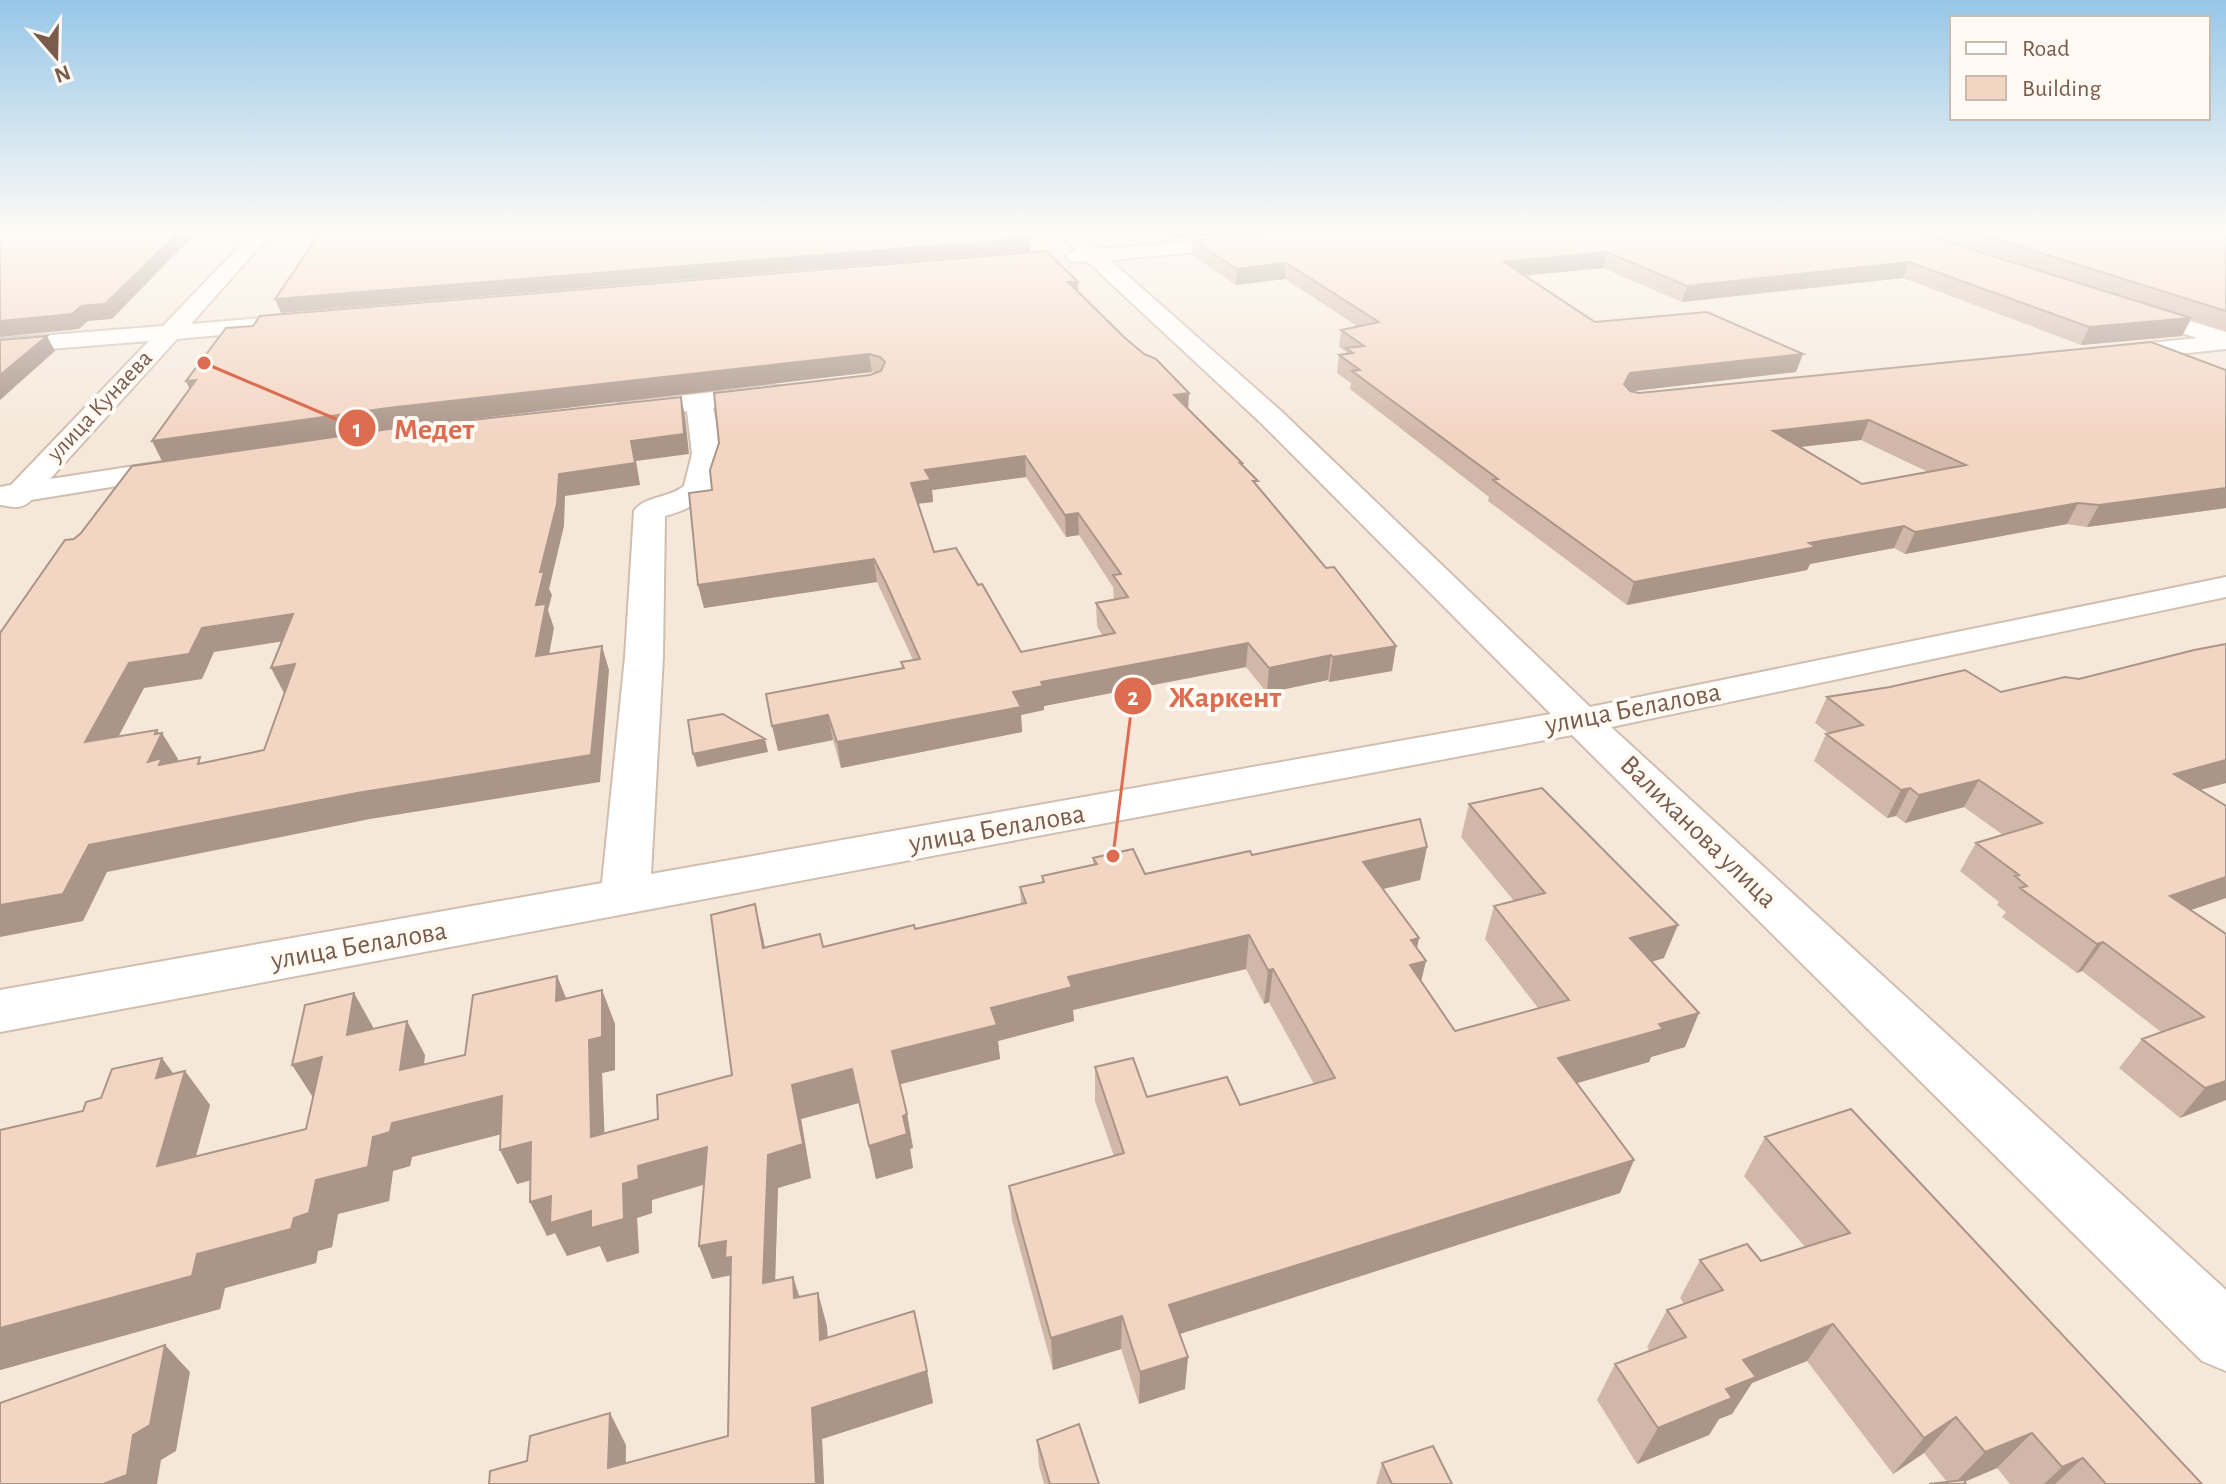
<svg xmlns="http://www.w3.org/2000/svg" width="2226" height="1484" font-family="'Alegreya Sans',sans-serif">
<rect width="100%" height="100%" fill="#fdf6ec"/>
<path fill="#f5e8da" d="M 0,229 L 2226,229 L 2226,1484 L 0,1484 Z"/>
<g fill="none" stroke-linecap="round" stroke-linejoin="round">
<g stroke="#d1beb0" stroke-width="4">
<path id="minor" d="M 256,229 L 275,229 L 191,324 L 309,314 L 317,316 L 320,321 L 317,326 L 177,339 L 50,479 L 181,459 L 191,462 L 196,468 L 191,474 L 31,500 C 21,511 11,506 0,505 L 0,487 L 11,485 L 149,341 L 0,353 L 0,339 L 163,326 Z
M 1055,229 L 1074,229 L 1098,249 L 1256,237 L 1259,241 L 1256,245 L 1249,247 L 1110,260 L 1281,411 L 1590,707 L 2226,577 L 2226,597 L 1611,727 L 2226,1290 L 2226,1371 L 2202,1361 L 1572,735 L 0,1032 L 0,990 L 602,883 L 625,657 L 634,511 C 644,496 670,498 684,486 L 692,454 L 687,411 L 627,418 L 618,416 L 614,410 L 618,404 L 627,402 L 772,385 L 781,387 L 785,393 L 781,399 L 772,401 L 713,408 C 726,466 730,498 665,516 L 663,657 L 651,874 L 1551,714 L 1261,423 L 1088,262 L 1069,261 L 1066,257 L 1069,253 L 1077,251 Z
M 2226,335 L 2226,349 L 2112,361 L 2103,359 L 2100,354 L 2103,349 L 2112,347 Z"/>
</g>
<g stroke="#d1beb0" stroke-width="4">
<path id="tertiary" d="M 2129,302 L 2226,332 L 2226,347 L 2121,314 L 2117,309 L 2121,304 Z"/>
</g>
<use href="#minor" fill="#fff" fill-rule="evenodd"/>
<use href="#tertiary" fill="#fff" fill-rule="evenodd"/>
</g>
<path fill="#d1b7a8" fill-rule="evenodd" d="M 1154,229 L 1298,229 L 1169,239 Z
M 1906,229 L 2070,280 L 1912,229 L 2226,229 L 2226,331 L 2191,320 L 2182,336 L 2081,345 L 1903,278 L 1682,302 L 1603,268 L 1525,275 L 1595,322 L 1796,372 L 1632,391 L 1639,393 L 2226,370 L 2226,508 L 2087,527 L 2067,524 L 1905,554 L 1894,548 L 1810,564 L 1807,570 L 1627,605 L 1488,501 L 1489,497 L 1350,389 L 1351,383 L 1337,373 L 1339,355 L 1346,354 L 1346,352 L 1339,347 L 1341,330 L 1357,326 L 1285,279 L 1236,285 L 1192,255 L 1193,240 ZM 1861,440 L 1928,472 L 1862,484 L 1800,447 Z
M 1078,292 L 1242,465 L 1257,486 L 1326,568 L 1396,646 L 1392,671 L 1329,682 L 1328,680 L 1267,693 L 1246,667 L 1044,706 L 1044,710 L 1021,715 L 1022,732 L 841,768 L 833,740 L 778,751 L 902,669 L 901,662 L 913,660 L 877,582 L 704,608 L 698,585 L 712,490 L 870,375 L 875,373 L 872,372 L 396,428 L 162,461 L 190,389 L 186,381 ZM 1026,477 L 1066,537 L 1079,535 L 1113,587 L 1114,600 L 1096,603 L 1097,626 L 1102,635 L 1021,652 L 978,585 L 934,552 L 918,504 L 933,502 L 932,490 Z
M 2226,644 L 2226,783 L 2200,790 L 2226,806 L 2226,898 L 2191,910 L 2226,934 L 2226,1100 L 2180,1118 L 2119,1068 L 2142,1039 L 2161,1032 L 2082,971 L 2077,973 L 2002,917 L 2006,912 L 1997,905 L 1999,902 L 1960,871 L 1976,843 L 2003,835 L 1964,807 L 1905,823 L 1896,816 L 1887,818 L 1814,761 L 1826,734 L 1828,733 L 1815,723 L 1827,697 L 2001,692 L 2079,679 Z
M 1469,804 L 1664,958 L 1652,962 L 1685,1047 L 1651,1057 L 1649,1062 L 1577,1083 L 1634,1160 L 1620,1193 L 1180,1334 L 1185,1389 L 1139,1404 L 1121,1349 L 1053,1370 L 1012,1220 L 1009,1186 L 1114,1156 L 1095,1101 L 1095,1067 L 1147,1097 L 1240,1105 L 1314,1084 L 1269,1002 L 1264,1004 L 1246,969 L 1073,1010 L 1074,1021 L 998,1041 L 1000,1059 L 900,1084 L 907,1114 L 913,1148 L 910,1149 L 913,1168 L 876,1179 L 859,1103 L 801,1119 L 811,1178 L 778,1188 L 775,1281 L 793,1277 L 800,1297 L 827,1326 L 828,1338 L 927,1371 L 933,1403 L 822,1439 L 824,1484 L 489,1484 L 626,1445 L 626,1463 L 728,1436 L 730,1275 L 712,1279 L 704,1185 L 652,1200 L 652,1213 L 637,1218 L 639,1253 L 607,1262 L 600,1246 L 567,1256 L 555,1233 L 547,1236 L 530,1180 L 517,1184 L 500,1150 L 500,1134 L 412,1157 L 410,1166 L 393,1171 L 389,1201 L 338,1214 L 332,1247 L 318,1251 L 316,1263 L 225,1288 L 220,1309 L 0,1370 L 0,1130 L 83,1111 L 101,1098 L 185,1071 L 210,1105 L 196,1156 L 306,1129 L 373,1027 L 373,1029 L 425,1055 L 424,1065 L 465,1055 L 557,976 L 566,999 L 602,990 L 615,1024 L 615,1070 L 602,1073 L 604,1133 L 658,1119 L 732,1075 L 763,938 L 765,947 L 823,947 L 915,929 L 1021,904 L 1020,887 L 1042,882 L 1042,876 L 1093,865 L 1093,858 L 1145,874 L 1252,855 L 1427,847 L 1420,880 L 1383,889 L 1417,948 L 1426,961 L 1421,981 L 1455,1031 L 1538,1008 L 1485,939 L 1494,906 L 1514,901 L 1461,837 Z
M 1765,1137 L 2202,1484 L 2010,1484 L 1997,1468 L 1965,1482 L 1947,1482 L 1924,1453 L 1893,1474 L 1807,1361 L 1752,1383 L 1732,1414 L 1719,1419 L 1709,1435 L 1637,1464 L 1597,1400 L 1615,1364 L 1650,1351 L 1647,1347 L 1667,1310 L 1684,1304 L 1680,1298 L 1700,1260 L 1761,1261 L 1805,1247 L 1744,1176 Z
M 1037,1440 L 1099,1484 L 1044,1484 L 1039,1466 Z
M 1382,1463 L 1452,1484 L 1376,1484 Z"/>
<path fill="#aa9588" d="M 182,229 L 188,229 L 192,237 L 112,319 L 88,321 L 79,329 L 0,337 L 0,321 Z
M 1169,229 L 1298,229 L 1169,239 Z
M 1030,238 L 1030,251 L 281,313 L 275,299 Z
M 1607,252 L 1603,268 L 1501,278 L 1504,262 Z
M 1909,262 L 1903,278 L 1682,302 L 1687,286 Z
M 1286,263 L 1285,279 L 1236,285 L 1237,269 Z
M 1068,282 L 1078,282 L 1078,298 Z
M 2191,318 L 2182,336 L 2081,345 L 2089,327 Z
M 47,336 L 55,351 L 0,400 L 0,375 Z
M 869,354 L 872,372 L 396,428 L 162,461 L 152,441 L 388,408 Z
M 1803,354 L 1796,372 L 1625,392 L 1624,384 L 1630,373 Z
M 196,380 L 195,400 L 186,381 Z
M 1189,393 L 1188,412 L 1174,395 Z
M 681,397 L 685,416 L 689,454 L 636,461 L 640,485 L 565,496 L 564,526 L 549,589 L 552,595 L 548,610 L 554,628 L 544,681 L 536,656 L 536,605 L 540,572 L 559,474 L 631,441 Z
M 1869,420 L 1861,440 L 1766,451 L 1773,431 Z
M 1025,456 L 1026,477 L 932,490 L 933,502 L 914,504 L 911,483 L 925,470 Z
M 2226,488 L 2226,508 L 2087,527 L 2099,505 Z
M 2078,503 L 2067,524 L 1905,554 L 1915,532 Z
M 1078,513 L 1079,535 L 1066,537 L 1065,515 Z
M 1904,526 L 1894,548 L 1810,564 L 1807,570 L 1627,605 L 1634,582 L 1809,543 Z
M 874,559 L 877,582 L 704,608 L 698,585 Z
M 293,614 L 304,638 L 214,652 L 202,679 L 144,688 L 102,768 L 85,742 L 129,663 L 202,628 Z
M 1248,643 L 1246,667 L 1044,706 L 1044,710 L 1021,715 L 1022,732 L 841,768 L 837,742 L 1013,692 L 1041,682 Z
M 602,646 L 609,670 L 600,782 L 370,819 L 107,872 L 83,921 L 0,937 L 0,905 L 89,845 Z
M 1396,646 L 1392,671 L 1329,682 L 1333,657 Z
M 1331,655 L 1328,680 L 1267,693 L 1269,668 Z
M 295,664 L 307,689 L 284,693 L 271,668 Z
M 828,715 L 833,740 L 778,751 L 772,726 Z
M 157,730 L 161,737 L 162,733 L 178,759 L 171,774 L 148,762 L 155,734 Z
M 765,739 L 768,752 L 697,767 L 693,754 Z
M 2226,760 L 2226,783 L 2155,802 L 2174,774 Z
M 1979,780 L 1964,807 L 1905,823 L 1919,795 Z
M 1910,788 L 1896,816 L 1887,818 L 1901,790 Z
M 1427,847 L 1420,880 L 1358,895 L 1363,862 Z
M 2226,877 L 2226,898 L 2149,924 L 2170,896 Z
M 755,904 L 763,938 L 771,981 L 763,948 Z
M 1678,925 L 1664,958 L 1618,971 L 1630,938 Z
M 1249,935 L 1246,969 L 1073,1010 L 1074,1021 L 998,1041 L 1000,1059 L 897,1085 L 892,1051 L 991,1008 L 1068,977 Z
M 1419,938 L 1414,964 L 1426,961 L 1418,994 L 1403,998 L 1411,940 Z
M 2103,942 L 2082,971 L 2077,973 L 2097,944 Z
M 1273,969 L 1269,1002 L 1264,1004 L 1268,970 Z
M 557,976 L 571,1010 L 556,1001 Z
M 602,990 L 615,1024 L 615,1070 L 602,1073 L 606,1170 L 591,1137 L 589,1040 Z
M 354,993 L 373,1027 L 367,1069 L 347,1035 Z
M 1699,1013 L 1685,1047 L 1651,1057 L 1649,1062 L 1547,1092 L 1558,1058 L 1659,1024 Z
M 407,1021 L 425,1055 L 419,1104 L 400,1070 Z
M 322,1057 L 314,1099 L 292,1065 Z
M 162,1058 L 181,1084 L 185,1071 L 210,1105 L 184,1199 L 157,1166 L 156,1078 Z
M 852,1069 L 859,1103 L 801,1119 L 811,1178 L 778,1188 L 774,1316 L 763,1283 L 768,1155 L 792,1085 Z
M 2226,1081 L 2226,1100 L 2180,1118 L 2205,1088 Z
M 502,1096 L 518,1130 L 412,1157 L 410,1166 L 393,1171 L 389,1201 L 338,1214 L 332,1247 L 318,1251 L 316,1263 L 225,1288 L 220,1309 L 0,1370 L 0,1328 L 294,1218 L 316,1180 L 392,1123 Z
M 907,1114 L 913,1148 L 910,1149 L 913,1168 L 876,1179 L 869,1146 L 903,1116 Z
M 531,1142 L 547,1176 L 517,1184 L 500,1150 Z
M 707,1147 L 718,1180 L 652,1200 L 652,1213 L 637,1218 L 639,1253 L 607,1262 L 600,1246 L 567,1256 L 555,1233 L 547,1236 L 530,1202 L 551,1196 L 623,1184 L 638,1166 Z
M 1634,1160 L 1620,1193 L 1167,1338 L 1169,1305 Z
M 726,1241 L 737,1274 L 712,1279 L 699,1246 Z
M 793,1277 L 803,1310 L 794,1298 Z
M 818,1293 L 827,1326 L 829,1373 L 820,1340 Z
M 1122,1316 L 1121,1349 L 1053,1370 L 1051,1338 Z
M 1833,1324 L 1807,1361 L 1752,1383 L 1732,1414 L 1719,1419 L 1709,1435 L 1637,1464 L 1658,1428 L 1743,1360 Z
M 165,1345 L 190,1372 L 176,1451 L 161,1460 L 157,1484 L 103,1484 L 133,1435 Z
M 1188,1357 L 1185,1389 L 1139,1404 L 1140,1372 Z
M 927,1371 L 933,1403 L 822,1439 L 824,1484 L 816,1484 L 812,1408 Z
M 610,1413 L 626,1445 L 625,1484 L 608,1468 Z
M 1956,1417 L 1924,1453 L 1893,1474 L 1924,1438 Z
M 2032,1433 L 1997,1468 L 1959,1484 L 1954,1484 L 1985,1452 Z
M 2083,1458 L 2055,1484 L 2044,1484 L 2062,1467 Z"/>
<path fill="#f3d5c3" stroke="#aa9588" stroke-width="2" fill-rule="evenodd" d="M 0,229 L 115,229 L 115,230 L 136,229 L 182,229 L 105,304 L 81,306 L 72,314 L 0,321 Z
M 323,229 L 1020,229 L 1030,238 L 275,299 Z
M 1328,229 L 1906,229 L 2191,318 L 2089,327 L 1909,262 L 1687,286 L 1607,252 L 1504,262 L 1595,322 L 1707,312 L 1803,354 L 1630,373 L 1624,384 L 1630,391 L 1639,393 L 2151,342 L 2226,370 L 2226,488 L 2099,505 L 2078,503 L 1915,532 L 1904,526 L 1809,543 L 1816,547 L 1634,582 L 1493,480 L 1498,479 L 1352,371 L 1360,370 L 1339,355 L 1353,353 L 1346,348 L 1364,346 L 1341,330 L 1379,322 L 1286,263 L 1237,269 L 1193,240 ZM 1869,420 L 1966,465 L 1862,484 L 1773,431 Z
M 1964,229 L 2226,229 L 2226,311 Z
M 1046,251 L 1078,282 L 1068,282 L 1125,338 L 1144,354 L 1156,359 L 1189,393 L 1174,395 L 1242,463 L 1240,463 L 1258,481 L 1253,481 L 1326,568 L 1334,567 L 1396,646 L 1333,657 L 1331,655 L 1269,668 L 1248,643 L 1041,682 L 1043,686 L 1013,692 L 1021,707 L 837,742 L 828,715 L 772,726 L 766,694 L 904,668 L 901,662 L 920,659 L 886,583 L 874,559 L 698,585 L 689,493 L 712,490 L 710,470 L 719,443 L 714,393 L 870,375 L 881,371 L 885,362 L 880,357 L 869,354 L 388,408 L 152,441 L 196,380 L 186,381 L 226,328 L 253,326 L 260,316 ZM 1025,456 L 1065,515 L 1078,513 L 1121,574 L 1113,575 L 1128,597 L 1096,603 L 1115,633 L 1021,652 L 982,584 L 978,585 L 956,548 L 934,552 L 911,483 L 931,480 L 925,470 Z
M 47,336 L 0,375 L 0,340 Z
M 681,397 L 684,434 L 631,441 L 635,463 L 559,474 L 557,504 L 540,572 L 544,572 L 536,605 L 546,604 L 536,656 L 602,646 L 591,755 L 357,793 L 89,845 L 63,894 L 0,905 L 0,633 L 65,540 L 74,539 L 81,533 L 132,466 L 389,429 ZM 293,614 L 271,668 L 295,664 L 264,750 L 198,764 L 200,757 L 159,765 L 162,758 L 148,762 L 162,733 L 155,734 L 157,730 L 85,742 L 129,663 L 189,654 L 202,628 Z
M 2226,644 L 2226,760 L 2174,774 L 2226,806 L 2226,877 L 2170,896 L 2226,934 L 2226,1081 L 2205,1088 L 2142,1039 L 2204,1017 L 2103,942 L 2097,944 L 2020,888 L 2027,886 L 2015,876 L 2019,875 L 1976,843 L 2042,823 L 1979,780 L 1919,795 L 1910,788 L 1901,790 L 1826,734 L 1863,725 L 1827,697 L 1890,687 L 1965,670 L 2001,692 L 2065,677 L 2079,679 L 2194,650 Z
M 723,714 L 765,739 L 693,754 L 688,720 Z
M 1542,788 L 1678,925 L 1630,938 L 1699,1013 L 1659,1024 L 1663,1029 L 1558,1058 L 1634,1160 L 1169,1305 L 1188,1357 L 1140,1372 L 1122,1316 L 1051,1338 L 1009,1186 L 1124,1153 L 1095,1067 L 1133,1058 L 1147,1097 L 1227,1077 L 1240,1105 L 1335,1078 L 1273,969 L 1268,970 L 1249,935 L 1068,977 L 1072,987 L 991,1008 L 997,1025 L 892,1051 L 907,1114 L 903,1116 L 907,1134 L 869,1146 L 852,1069 L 792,1085 L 803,1144 L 768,1155 L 763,1283 L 793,1277 L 794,1298 L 818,1293 L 820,1340 L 914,1311 L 927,1371 L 812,1408 L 816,1484 L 489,1484 L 490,1471 L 527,1461 L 530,1436 L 610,1413 L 608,1468 L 728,1436 L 731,1257 L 725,1258 L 726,1241 L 699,1246 L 707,1147 L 638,1166 L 639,1179 L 623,1184 L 624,1219 L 591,1228 L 591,1211 L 550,1223 L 551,1196 L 530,1202 L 531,1142 L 500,1150 L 502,1096 L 392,1123 L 390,1132 L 373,1137 L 368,1167 L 316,1180 L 309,1213 L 294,1218 L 291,1229 L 197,1254 L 192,1276 L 0,1328 L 0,1130 L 83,1111 L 86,1102 L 101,1098 L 112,1069 L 162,1058 L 156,1078 L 185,1071 L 157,1166 L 306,1129 L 322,1057 L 292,1065 L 305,1005 L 354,993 L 347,1035 L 407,1021 L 400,1070 L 465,1055 L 473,995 L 557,976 L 556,1001 L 602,990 L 602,1037 L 589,1040 L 591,1137 L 658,1119 L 657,1095 L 732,1075 L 711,915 L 755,904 L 763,948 L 820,934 L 823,947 L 914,925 L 915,929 L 1026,903 L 1020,887 L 1044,882 L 1042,876 L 1097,864 L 1093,858 L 1133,849 L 1145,874 L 1250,851 L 1252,855 L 1420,819 L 1427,847 L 1363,862 L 1419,938 L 1411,940 L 1426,961 L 1410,965 L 1455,1031 L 1569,1000 L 1494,906 L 1545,893 L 1469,804 Z
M 1851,1109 L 2202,1484 L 2106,1484 L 2083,1458 L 2062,1467 L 2032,1433 L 1985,1452 L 1956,1417 L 1924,1438 L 1833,1324 L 1743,1360 L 1756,1377 L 1726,1389 L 1732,1398 L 1658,1428 L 1615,1364 L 1686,1337 L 1667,1310 L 1723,1290 L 1700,1260 L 1747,1244 L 1761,1261 L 1850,1233 L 1765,1137 Z
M 165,1345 L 150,1425 L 133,1435 L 127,1475 L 103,1484 L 0,1484 L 0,1403 Z
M 1079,1424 L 1099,1484 L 1050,1484 L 1037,1440 Z
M 1433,1446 L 1452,1484 L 1392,1484 L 1382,1463 Z
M 1964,1480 L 1966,1484 L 1929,1484 Z"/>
<linearGradient id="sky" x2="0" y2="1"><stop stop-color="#97c7e8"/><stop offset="0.53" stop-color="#fefbf6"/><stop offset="1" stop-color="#fefbf6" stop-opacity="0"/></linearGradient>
<rect width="2226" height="436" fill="url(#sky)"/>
<g text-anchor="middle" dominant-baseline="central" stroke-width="8" stroke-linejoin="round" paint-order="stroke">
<g font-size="24" fill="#7a5c4d" stroke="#fffaf3">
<text transform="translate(100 406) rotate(-47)">улица Кунаева</text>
</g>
<g font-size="28" fill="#7a5c4d" stroke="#fffaf3">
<text transform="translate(1633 709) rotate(-11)">улица Белалова</text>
<text transform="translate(997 829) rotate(-10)">улица Белалова</text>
<text transform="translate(1698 832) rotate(44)">Валиханова улица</text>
<text transform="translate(359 946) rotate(-10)">улица Белалова</text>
</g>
</g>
<path fill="none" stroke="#dc6d51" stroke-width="3" d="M204 363L357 428M1113 856L1133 696"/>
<g fill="#dc6d51" stroke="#fffaf3" stroke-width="3">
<circle cx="204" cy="363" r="8"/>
<circle cx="1113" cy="856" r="8"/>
<circle cx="357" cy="428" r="20"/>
<circle cx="1133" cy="696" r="20"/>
</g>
<g font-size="24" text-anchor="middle" font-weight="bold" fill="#fff">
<text x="357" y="437">1</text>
<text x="1133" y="705">2</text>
</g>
<g font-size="30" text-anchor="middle" font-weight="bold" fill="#dc6d51" stroke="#fffaf3" stroke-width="8" stroke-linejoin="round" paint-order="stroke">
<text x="434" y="439">Медет</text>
<text x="1225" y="707">Жаркент</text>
</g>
<rect x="1950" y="16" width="260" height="104" fill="#fffaf3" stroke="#cabbb1" stroke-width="2"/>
<rect x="1966" y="42" width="40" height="12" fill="#ffffff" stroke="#cabbb1" stroke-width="2"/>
<text x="2022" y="56" font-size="24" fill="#7a5c4d">Road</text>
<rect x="1966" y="76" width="40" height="24" fill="#f3d5c3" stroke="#cabbb1" stroke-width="2"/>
<text x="2022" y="96" font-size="24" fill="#7a5c4d">Building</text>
<g transform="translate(56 56) rotate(160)" stroke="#fffaf3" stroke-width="6" paint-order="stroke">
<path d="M0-6L14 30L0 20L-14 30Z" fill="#7a5c4d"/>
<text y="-12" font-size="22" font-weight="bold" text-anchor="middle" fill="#7a5c4d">N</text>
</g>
</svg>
